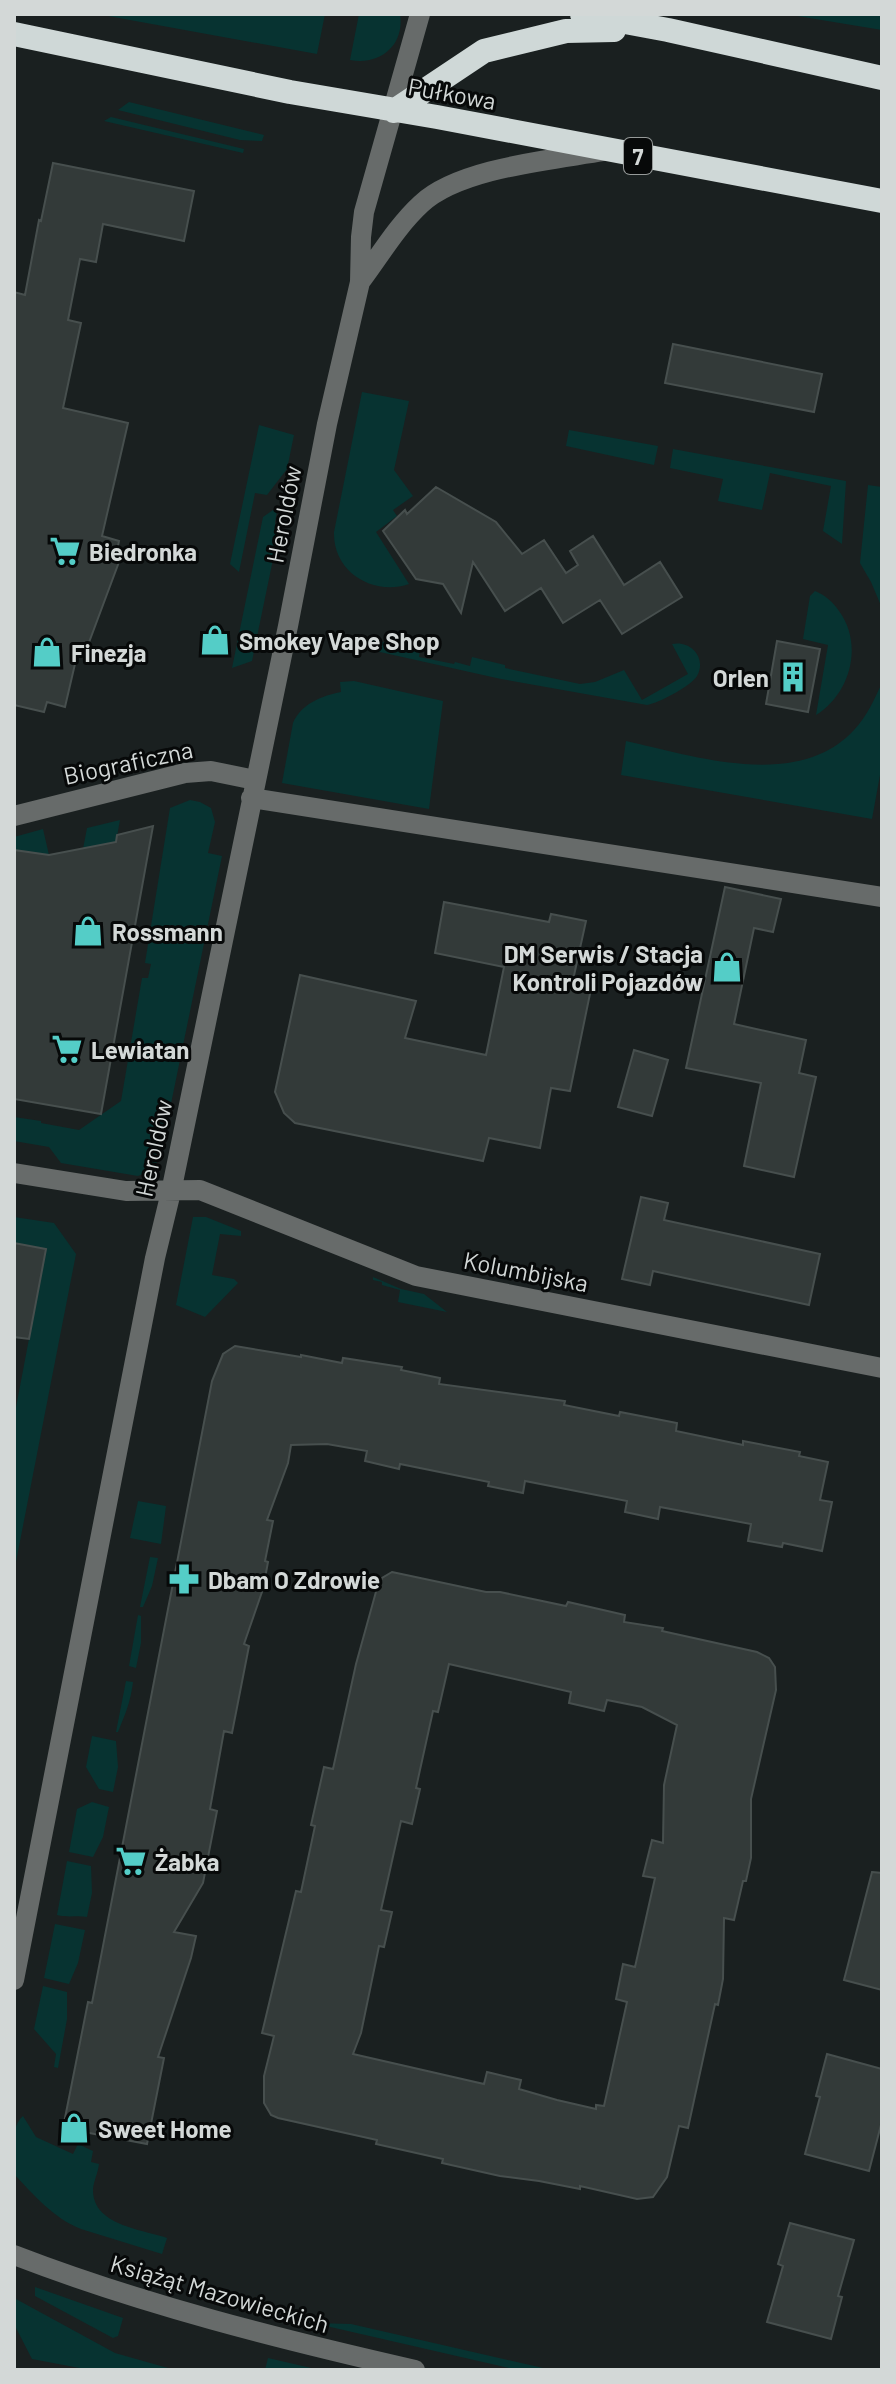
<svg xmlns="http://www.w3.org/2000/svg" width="896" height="2384" font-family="Barlow,sans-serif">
<rect width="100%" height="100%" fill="#1a2020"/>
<path fill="#073331" d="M 97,14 L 325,14 L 317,54 Z
M 359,14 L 400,14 C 405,45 380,66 350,60 Z
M 785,14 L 882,14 L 882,30 Z
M 129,102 L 264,135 L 262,141 L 240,140 L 118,110 Z
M 111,117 L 244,149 L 243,153 L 104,121 Z
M 362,392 L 409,401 L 394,470 L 413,496 L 393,510 L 397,516 L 376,532 L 409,584 C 374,596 333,573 334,532 Z
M 259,425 L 294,435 L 287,469 L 267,495 L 255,493 L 239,572 L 230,564 Z
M 569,430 L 658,446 L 654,465 L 566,446 Z
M 673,449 L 846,481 L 842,544 L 823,531 L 831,486 L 770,473 L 762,510 L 718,501 L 723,479 L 670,468 Z
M 868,485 L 882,487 L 882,608 L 871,582 L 860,563 Z
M 273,510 L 277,511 L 275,522 L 277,540 L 252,661 L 232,668 L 263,517 Z
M 815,591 C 825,595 833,602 839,611 C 864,645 850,694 816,715 L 828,645 L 803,639 L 810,596 Z
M 362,638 L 420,649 L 419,657 L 454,664 L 455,662 L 470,666 L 472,657 L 505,665 L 505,668 L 580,684 L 595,682 L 624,670 L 642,700 L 688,674 L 672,644 C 691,640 707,658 697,676 C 691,686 659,703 647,705 L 501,679 L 362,648 L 358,643 Z
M 354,681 L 443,701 L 429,809 L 282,783 L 293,723 C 301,704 321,696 341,692 L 340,682 Z
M 882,683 L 882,764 L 872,819 L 621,775 L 626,741 C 694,756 798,791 854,730 C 867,716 874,700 882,683 Z
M 190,800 L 200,802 L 211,808 L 215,822 L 208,853 L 222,856 L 160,1157 L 152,1170 L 138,1176 L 61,1163 L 49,1147 L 14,1141 L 14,1117 L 41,1121 L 41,1123 L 79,1130 L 121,1101 L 142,978 L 148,978 L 151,964 L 145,963 L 170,808 Z
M 120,820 L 114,853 L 83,849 L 87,828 Z
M 43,829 L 49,855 L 14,852 L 14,837 Z
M 14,1217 L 54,1223 L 76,1254 L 14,1572 L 14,1418 L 46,1249 L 14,1243 Z
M 193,1217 L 206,1217 L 241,1231 L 241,1236 L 220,1234 L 212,1275 L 234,1279 L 238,1283 L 205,1317 L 176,1305 Z
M 373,1277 L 401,1289 L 424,1294 L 447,1312 L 398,1302 L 400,1290 L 382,1285 L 382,1282 L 373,1280 Z
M 138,1501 L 166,1506 L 161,1544 L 130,1538 Z
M 150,1557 L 158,1558 L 152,1586 L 143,1607 L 140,1607 Z
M 138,1615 L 141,1616 L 141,1643 L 136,1668 L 129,1666 Z
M 126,1681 L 133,1682 C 130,1704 126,1712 118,1732 L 116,1732 Z
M 92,1736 L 116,1741 L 118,1767 L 113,1792 L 99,1789 L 86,1767 Z
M 92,1802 L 109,1807 L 103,1837 L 93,1857 L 69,1852 L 77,1809 Z
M 67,1861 L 91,1866 L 92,1893 L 87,1917 C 77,1915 69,1918 57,1915 Z
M 55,1924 L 85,1930 L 78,1963 L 69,1984 L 44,1978 Z
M 43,1986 L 67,1992 L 67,2019 L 58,2068 L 54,2067 L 56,2054 L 34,2029 Z
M 23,2116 L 36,2137 L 73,2154 L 78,2144 L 93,2151 L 91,2162 L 99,2164 C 98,2173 94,2180 93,2189 C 92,2225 140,2229 167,2238 L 162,2254 L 81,2229 C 53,2218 34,2195 14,2174 C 14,2156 9,2128 23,2116 Z
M 35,2287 L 123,2318 L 118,2336 L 113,2338 L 35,2296 Z
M 16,2299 L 115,2353 L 175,2370 L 90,2370 L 32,2359 L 14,2324 Z
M 313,2323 L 351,2324 L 552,2370 L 518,2370 Z
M 268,2358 L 320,2370 L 265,2370 Z"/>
<path fill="#333a39" stroke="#474f4e" stroke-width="2" fill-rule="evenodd" d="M 53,163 L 194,191 L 184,241 L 103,224 L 96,262 L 80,259 L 68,320 L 81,323 L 63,408 L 128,423 L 102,536 L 119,541 L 115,561 L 119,562 L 85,653 L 78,651 L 65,707 L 47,702 L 44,712 L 14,705 L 14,292 L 25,295 L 39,220 L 41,221 Z
M 673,344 L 822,374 L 814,412 L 665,383 Z
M 436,487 L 496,522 L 522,554 L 544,540 L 566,573 L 578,565 L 570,551 L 593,536 L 624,585 L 660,562 L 682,597 L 622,634 L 600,600 L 563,623 L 541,588 L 505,611 L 473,562 L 461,613 L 443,584 L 416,579 L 383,531 L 405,510 L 407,514 Z
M 777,641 L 820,649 L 808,712 L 766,704 Z
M 153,826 L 101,1114 L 14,1099 L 14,850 L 49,855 L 116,842 L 117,835 Z
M 725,887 L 781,899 L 773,932 L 754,928 L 734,1024 L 806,1040 L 799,1073 L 816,1077 L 794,1177 L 744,1166 L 761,1083 L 686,1068 Z
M 444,902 L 549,922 L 551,914 L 586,921 L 573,980 L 592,984 L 570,1091 L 551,1088 L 540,1148 L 489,1138 L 483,1161 L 295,1123 L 284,1113 L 275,1092 L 300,975 L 416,1001 L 405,1038 L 486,1055 L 504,967 L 435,953 Z
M 634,1050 L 668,1060 L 652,1116 L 618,1107 Z
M 641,1197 L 668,1203 L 664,1220 L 820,1254 L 809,1305 L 653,1271 L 650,1285 L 622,1279 Z
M 14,1243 L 46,1249 L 29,1339 L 14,1337 Z
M 235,1346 L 301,1357 L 301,1355 L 342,1363 L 343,1358 L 402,1367 L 401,1370 L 440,1378 L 439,1384 L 565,1401 L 564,1405 L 619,1416 L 620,1412 L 677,1423 L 676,1431 L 743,1445 L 743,1441 L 800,1452 L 799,1456 L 828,1462 L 820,1500 L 832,1502 L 822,1551 L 783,1543 L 782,1547 L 748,1541 L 751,1524 L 660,1507 L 658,1519 L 625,1512 L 627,1501 L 525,1481 L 523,1493 L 488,1486 L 489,1482 L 400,1464 L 399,1469 L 365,1461 L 367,1451 L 327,1444 L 291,1445 L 288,1463 L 267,1520 L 273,1521 L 265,1561 L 268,1562 L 263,1589 L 244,1644 L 249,1646 L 232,1733 L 224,1731 L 210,1809 L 217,1811 L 203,1883 L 174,1932 L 196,1936 L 191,1958 L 158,2057 L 164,2058 L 147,2144 L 63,2128 L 88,2002 L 92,2003 L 212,1381 L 223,1354 Z
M 392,1572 L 486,1592 L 500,1592 L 566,1606 L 568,1602 L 625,1615 L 624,1622 L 663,1628 L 662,1631 L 757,1652 L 769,1658 L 775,1667 L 776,1690 L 751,1799 L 751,1858 L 746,1881 L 743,1881 L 734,1920 L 724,1918 L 723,1979 L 718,2005 L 715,2004 L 688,2128 L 679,2126 L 667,2177 L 653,2197 L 637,2199 L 580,2186 L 580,2189 L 539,2181 L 500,2176 L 442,2163 L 443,2159 L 376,2144 L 377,2140 L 278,2118 L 271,2115 L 264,2103 L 264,2076 L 274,2036 L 262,2033 L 296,1891 L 301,1892 L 315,1826 L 311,1825 L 324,1767 L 333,1769 L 356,1664 L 377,1588 L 382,1578 ZM 449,1664 L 571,1692 L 569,1703 L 604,1711 L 607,1700 L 642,1707 L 677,1725 L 664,1785 L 663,1843 L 652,1840 L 643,1876 L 655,1878 L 635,1967 L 623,1964 L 616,1999 L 627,2002 L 604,2106 L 596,2105 L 596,2109 L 557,2100 L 519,2089 L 521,2080 L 487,2072 L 484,2084 L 353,2054 L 361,2033 L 379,1946 L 384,1947 L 392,1912 L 381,1910 L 401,1821 L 412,1824 L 420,1789 L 416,1788 L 433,1711 L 438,1712 Z
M 872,1872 L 882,1873 L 882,1990 L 844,1980 Z
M 827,2054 L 882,2069 L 882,2121 L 869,2171 L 805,2154 L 820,2097 L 816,2096 Z
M 790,2223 L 854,2240 L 838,2296 L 842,2297 L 831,2339 L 767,2322 L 783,2266 L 778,2264 Z"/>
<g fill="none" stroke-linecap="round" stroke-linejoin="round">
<path stroke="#676b6a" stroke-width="20" d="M 360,282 C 379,257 397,226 421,204 C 459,168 552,160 604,151
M 251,798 L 882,897
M 14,816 L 185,773 L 211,771 L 255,780
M 14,1173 L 126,1191 L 200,1190 L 416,1276 L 882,1368
M 14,1980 L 155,1258 L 171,1192 L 288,626 L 327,424 L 360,282 L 361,237 L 364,212 L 420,14
M 14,2255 C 144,2305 279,2339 415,2370"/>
<path stroke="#cfd8d7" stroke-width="24" d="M 582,14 L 668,30 L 882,78
M 14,34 L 290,92 L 437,117 L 882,201
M 394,111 L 484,51 L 566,31 L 614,30"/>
</g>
<defs>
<g id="supermarket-bare" transform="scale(2.4)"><path d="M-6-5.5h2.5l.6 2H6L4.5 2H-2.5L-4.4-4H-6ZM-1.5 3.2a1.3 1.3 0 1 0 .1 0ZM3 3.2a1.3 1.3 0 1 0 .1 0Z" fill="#54cdc7" stroke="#070909" stroke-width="2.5" paint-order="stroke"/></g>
<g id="shop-bare" transform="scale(2.4)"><path d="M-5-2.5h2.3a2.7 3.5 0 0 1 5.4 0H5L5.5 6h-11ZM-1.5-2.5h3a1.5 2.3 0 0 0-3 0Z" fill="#54cdc7" stroke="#070909" stroke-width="2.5" paint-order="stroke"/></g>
<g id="building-bare" transform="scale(2.4)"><path d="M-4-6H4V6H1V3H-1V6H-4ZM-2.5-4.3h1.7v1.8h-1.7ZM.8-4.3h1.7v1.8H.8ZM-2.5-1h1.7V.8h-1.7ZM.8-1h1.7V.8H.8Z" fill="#54cdc7" stroke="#070909" stroke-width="2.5" paint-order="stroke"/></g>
<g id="pharmacy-bare" transform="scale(2.4)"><path d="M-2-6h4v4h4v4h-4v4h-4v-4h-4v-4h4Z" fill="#54cdc7" stroke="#070909" stroke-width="2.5" paint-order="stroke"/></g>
</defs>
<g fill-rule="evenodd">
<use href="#supermarket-bare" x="65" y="551"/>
<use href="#shop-bare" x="215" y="640"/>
<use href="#shop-bare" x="47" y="652"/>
<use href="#building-bare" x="793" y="677"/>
<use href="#shop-bare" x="88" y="931"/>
<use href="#shop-bare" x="727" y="967"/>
<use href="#supermarket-bare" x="67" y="1049"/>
<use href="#pharmacy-bare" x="184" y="1579"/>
<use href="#supermarket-bare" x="131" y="1861"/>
<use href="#shop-bare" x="74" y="2128"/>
</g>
<g text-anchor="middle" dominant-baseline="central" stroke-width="6" stroke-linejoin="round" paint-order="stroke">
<rect fill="#070909" stroke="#969a99" stroke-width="2" x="624" y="138" width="28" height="36" rx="6"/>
<g font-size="22" font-weight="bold" fill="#d3d8d7">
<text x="638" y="156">7</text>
</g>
<g font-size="24" fill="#d3d8d7" stroke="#070909">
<text transform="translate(452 93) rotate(10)">Pułkowa</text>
<text transform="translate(283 514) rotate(-79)">Heroldów</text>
<text transform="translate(128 762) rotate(-12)">Biograficzna</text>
<text transform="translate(153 1148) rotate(-78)">Heroldów</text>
<text transform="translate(526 1271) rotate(11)">Kolumbijska</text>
<text transform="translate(220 2293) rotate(16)">Książąt Mazowieckich</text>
</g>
<g font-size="24" font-weight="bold" fill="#d3d8d7" stroke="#070909" text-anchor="start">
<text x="89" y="551">Biedronka</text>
<text x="239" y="640">Smokey Vape Shop</text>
<text x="71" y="652">Finezja</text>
<text x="769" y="677" text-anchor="end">Orlen</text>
<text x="112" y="931">Rossmann</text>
<text x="703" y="953" text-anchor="end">DM Serwis / Stacja<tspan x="703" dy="28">Kontroli Pojazdów</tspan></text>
<text x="91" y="1049">Lewiatan</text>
<text x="208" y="1579">Dbam O Zdrowie</text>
<text x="155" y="1861">Żabka</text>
<text x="98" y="2128">Sweet Home</text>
</g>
</g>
<rect width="896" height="2384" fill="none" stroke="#d3d8d7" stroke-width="32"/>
</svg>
